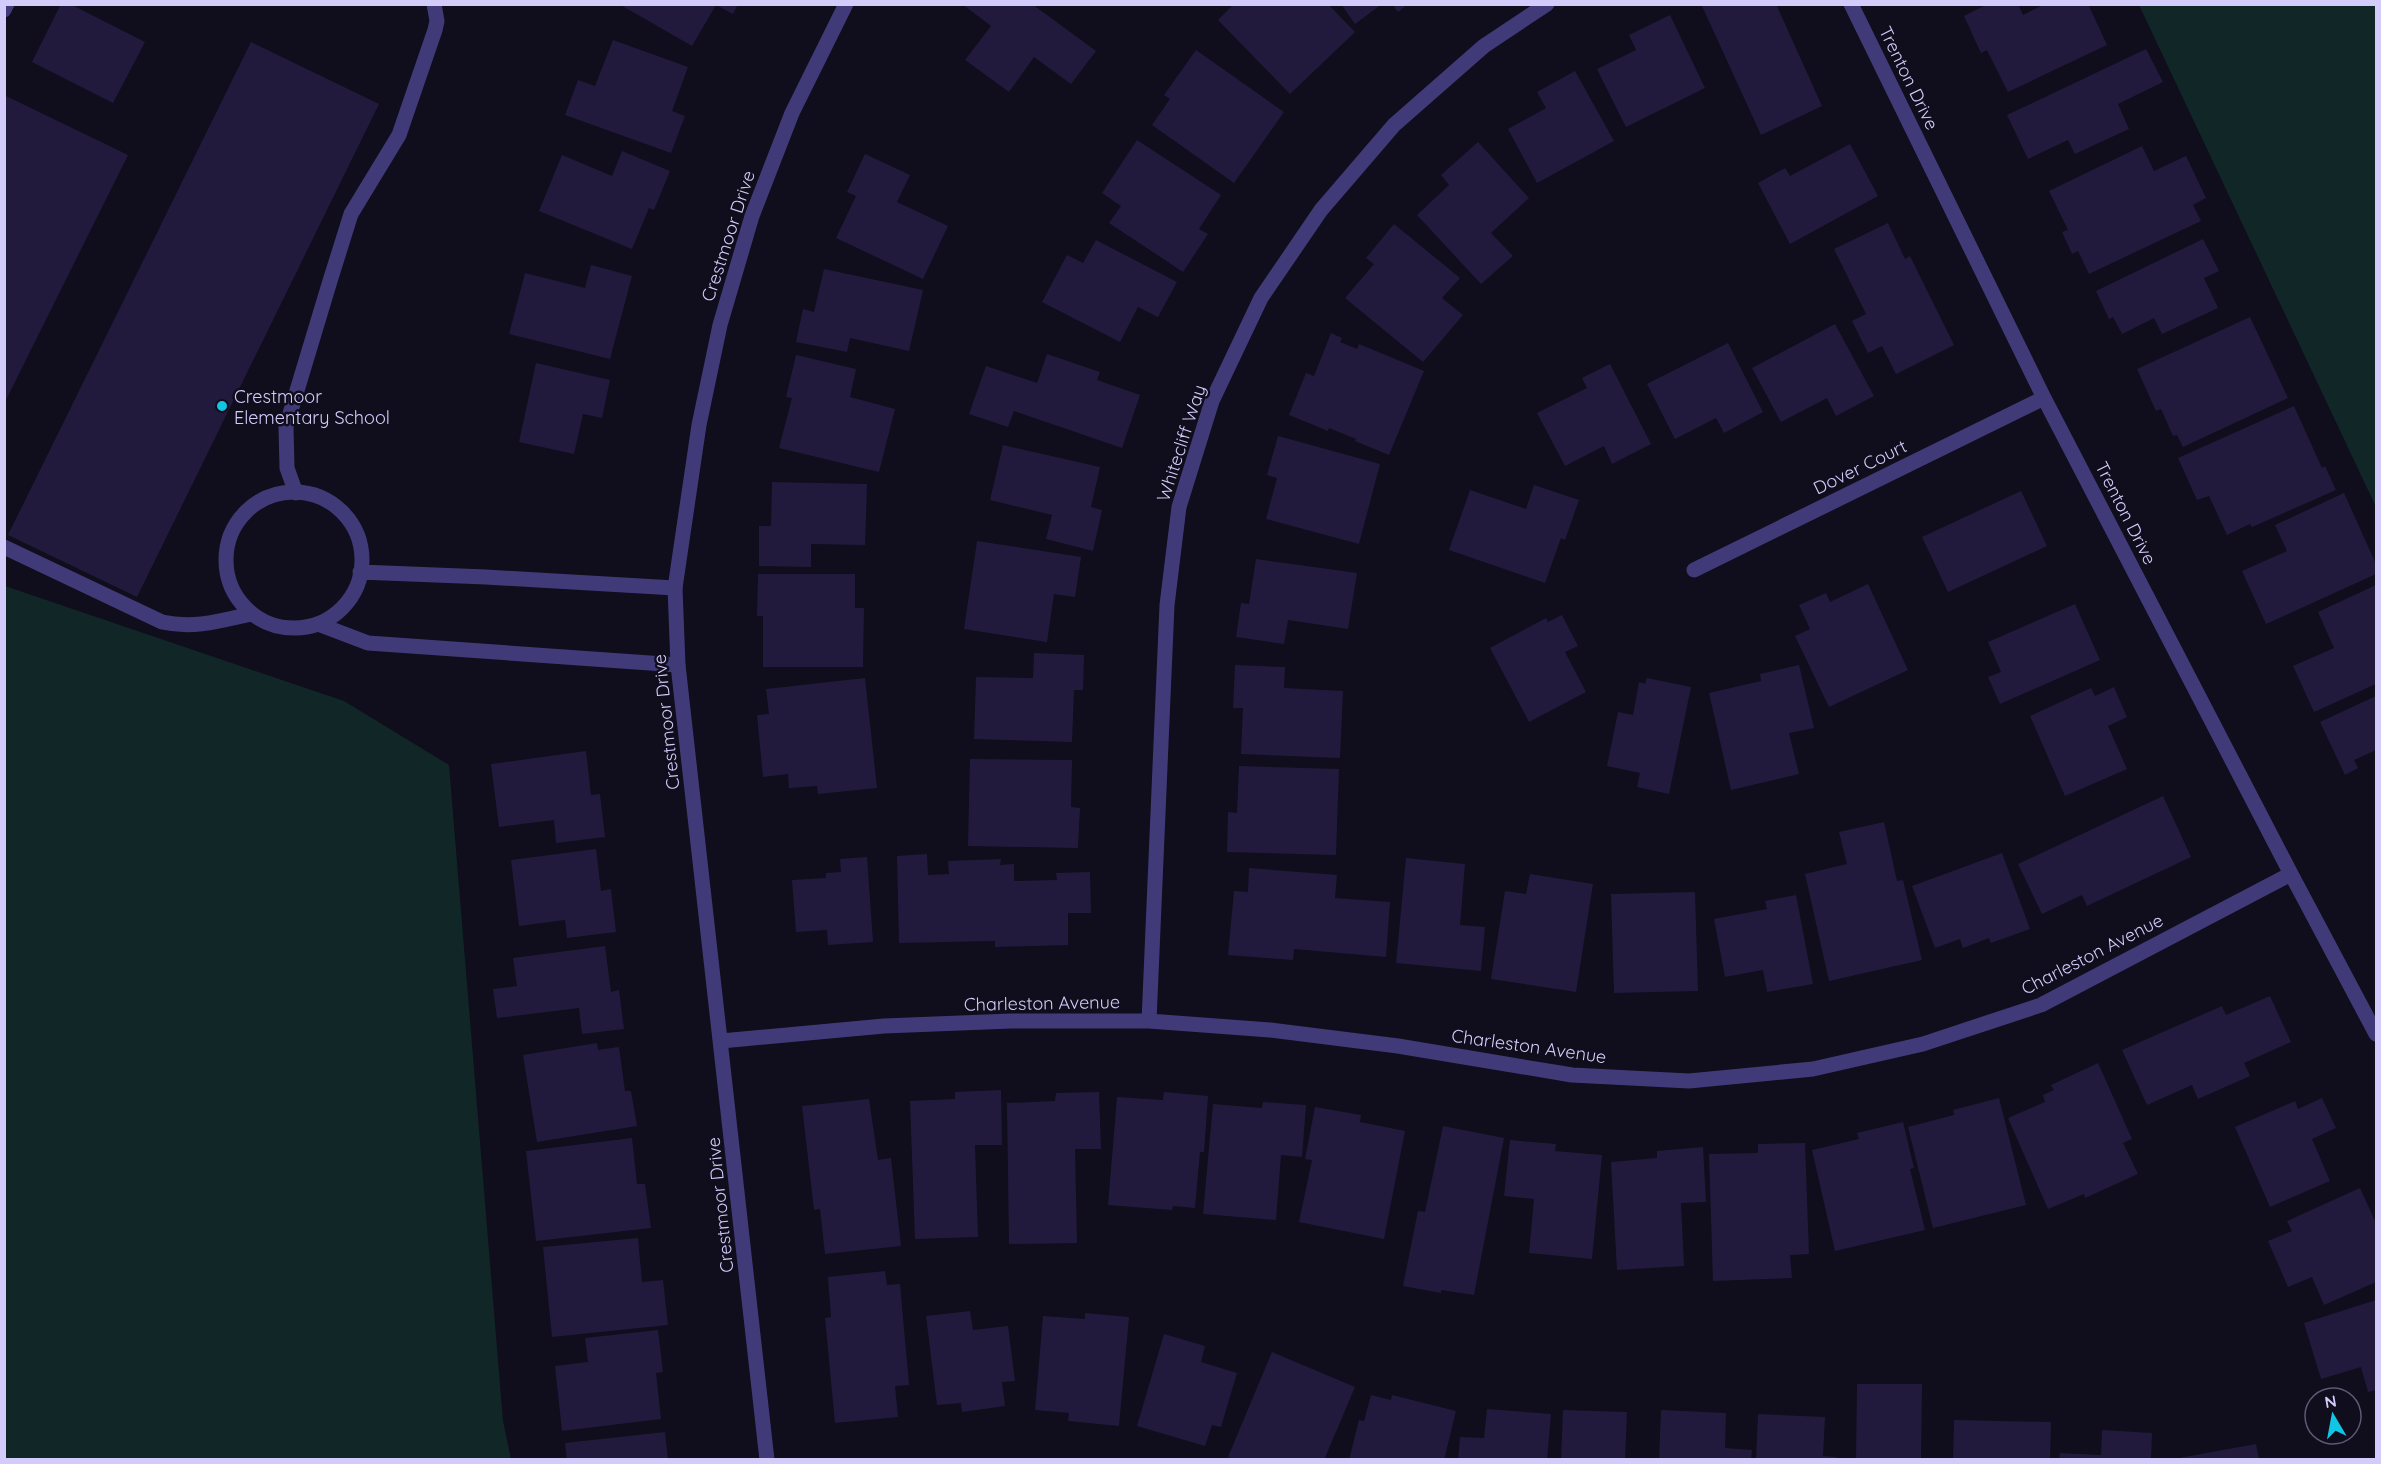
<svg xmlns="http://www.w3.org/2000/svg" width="2381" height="1464" font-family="Quicksand,sans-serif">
<rect width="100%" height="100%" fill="#100d1c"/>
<path fill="#112626" d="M 2139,5 L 2376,5 L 2376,507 Z
M 5,586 L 344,701 L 449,765 L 503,1421 L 511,1459 L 5,1459 Z"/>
<path fill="#221a3c" d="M 61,4 L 70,4 L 145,42 L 113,103 L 32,62 Z
M 619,4 L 738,4 L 733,14 L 716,5 L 692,46 Z
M 962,4 L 1032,4 L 1096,51 L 1071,84 L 1034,57 L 1009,92 L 965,60 L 991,26 Z
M 1234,4 L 1328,4 L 1355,32 L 1290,94 L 1218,20 Z
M 1341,4 L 1382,4 L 1355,24 Z
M 1392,4 L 1408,4 L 1398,12 Z
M 1706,4 L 1776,4 L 1822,106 L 1761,135 L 1702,6 Z
M 1988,4 L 2018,4 L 2023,15 L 2045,4 L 2088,4 L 2107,45 L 2008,92 L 1987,50 L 1981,53 L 1964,16 Z
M 1670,15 L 1705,88 L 1626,127 L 1597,69 L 1636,50 L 1629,35 Z
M 613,40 L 688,67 L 672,111 L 685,116 L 671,153 L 565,115 L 578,80 L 595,86 Z
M 251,42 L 379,104 L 137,597 L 8,535 Z
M 2146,49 L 2163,82 L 2118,104 L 2129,129 L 2075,154 L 2068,140 L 2028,159 L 2007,115 Z
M 1196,50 L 1284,112 L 1234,183 L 1152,125 L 1170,99 L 1164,95 Z
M 1575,71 L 1614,141 L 1537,183 L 1508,129 L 1546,108 L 1537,92 Z
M 4,95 L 128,155 L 4,404 Z
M 1137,140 L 1221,195 L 1199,229 L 1208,234 L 1183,272 L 1109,223 L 1121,206 L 1102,193 Z
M 1478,142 L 1529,198 L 1491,233 L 1513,256 L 1481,284 L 1417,215 L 1449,185 L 1441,175 Z
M 1850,144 L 1878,196 L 1790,244 L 1758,183 L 1785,168 L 1790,176 Z
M 2142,146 L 2154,171 L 2186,156 L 2206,198 L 2193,205 L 2201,221 L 2089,274 L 2078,251 L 2072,254 L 2062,232 L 2068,230 L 2049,191 Z
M 622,151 L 670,171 L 654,210 L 649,208 L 632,249 L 539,211 L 562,155 L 612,176 Z
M 865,154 L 910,175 L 897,202 L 948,226 L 923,279 L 836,238 L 856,196 L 847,192 Z
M 1888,223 L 1905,259 L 1910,256 L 1954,345 L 1896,374 L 1882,346 L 1868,353 L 1852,321 L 1866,314 L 1834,249 Z
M 1394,224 L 1460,278 L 1442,298 L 1463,315 L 1423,362 L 1345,298 L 1374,264 L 1366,258 Z
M 2203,239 L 2219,271 L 2204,278 L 2218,308 L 2162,334 L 2154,318 L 2122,334 L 2113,317 L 2109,319 L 2096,291 Z
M 1096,240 L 1177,282 L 1158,317 L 1138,307 L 1120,342 L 1042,302 L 1067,255 L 1083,263 Z
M 591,265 L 632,276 L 610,359 L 509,334 L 525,273 L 585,288 Z
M 824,269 L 923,290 L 909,351 L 850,338 L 847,352 L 796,342 L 803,309 L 814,312 Z
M 2250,317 L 2288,398 L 2183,447 L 2177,435 L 2173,436 L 2161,409 L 2156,411 L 2137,369 Z
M 1835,324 L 1874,396 L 1836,416 L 1827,398 L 1781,422 L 1752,368 Z
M 1331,333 L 1342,338 L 1340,342 L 1357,349 L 1359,344 L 1424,371 L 1389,455 L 1355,441 L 1356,439 L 1329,428 L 1328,431 L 1289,415 L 1306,373 L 1314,376 Z
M 1728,343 L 1763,412 L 1724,433 L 1716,418 L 1675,439 L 1647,384 Z
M 1047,354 L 1100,372 L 1097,380 L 1140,395 L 1122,448 L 1014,411 L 1008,427 L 969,414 L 986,366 L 1037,383 Z
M 796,355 L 856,369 L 850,397 L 895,409 L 879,472 L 779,448 L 792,398 L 786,397 Z
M 536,363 L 610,380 L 602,418 L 583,414 L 574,454 L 519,442 Z
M 1610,364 L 1651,444 L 1612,464 L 1604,446 L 1565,466 L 1537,413 L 1587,388 L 1582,378 Z
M 2294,406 L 2322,468 L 2325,466 L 2336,490 L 2252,527 L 2250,524 L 2227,535 L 2209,496 L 2197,500 L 2178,458 Z
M 1278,436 L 1380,464 L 1359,544 L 1266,519 L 1277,478 L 1267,475 Z
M 1003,445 L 1100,467 L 1091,507 L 1102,510 L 1093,551 L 1046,539 L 1052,515 L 990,500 Z
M 772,482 L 867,484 L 865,545 L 811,544 L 811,567 L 759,566 L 759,526 L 771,526 Z
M 1534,485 L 1579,500 L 1565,540 L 1561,538 L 1545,583 L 1449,550 L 1470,490 L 1526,509 Z
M 2021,491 L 2047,546 L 1948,592 L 1922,537 Z
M 2344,493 L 2376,564 L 2376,574 L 2266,624 L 2242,571 L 2287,551 L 2275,525 Z
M 977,541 L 1081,557 L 1075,597 L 1054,594 L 1047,642 L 964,629 Z
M 1256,559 L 1357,573 L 1348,629 L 1288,620 L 1284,644 L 1236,637 L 1241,603 L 1249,604 Z
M 758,574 L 855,574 L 855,608 L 864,608 L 863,667 L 763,667 L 763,616 L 757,616 Z
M 1868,584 L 1908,670 L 1829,707 L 1795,636 L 1810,629 L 1799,605 L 1826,593 L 1830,602 Z
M 2376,585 L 2376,684 L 2314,712 L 2293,666 L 2334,648 L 2318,612 Z
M 2075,604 L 2100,660 L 2000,704 L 1988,677 L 2001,672 L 1988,642 Z
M 1562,615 L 1578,646 L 1565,652 L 1586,692 L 1529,722 L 1490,648 L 1546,618 L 1548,622 Z
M 1034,653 L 1084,655 L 1083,690 L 1074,690 L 1072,742 L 974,739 L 976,677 L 1033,678 Z
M 1235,665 L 1285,667 L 1284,688 L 1343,691 L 1340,758 L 1241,754 L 1243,708 L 1233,708 Z
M 1799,665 L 1814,728 L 1789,733 L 1799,774 L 1731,790 L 1709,693 L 1761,681 L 1760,674 Z
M 865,678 L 877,788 L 818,794 L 817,786 L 789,788 L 788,774 L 763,777 L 757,715 L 769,714 L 766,689 Z
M 1647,678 L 1691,687 L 1669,794 L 1637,787 L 1640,773 L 1607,766 L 1618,712 L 1633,715 L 1639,682 L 1645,684 Z
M 2114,687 L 2127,717 L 2108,726 L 2127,769 L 2065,796 L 2030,716 L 2091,688 L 2095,696 Z
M 2376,696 L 2376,750 L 2354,760 L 2358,768 L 2345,775 L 2320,722 Z
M 586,751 L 591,795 L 600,794 L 605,837 L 556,843 L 554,820 L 499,827 L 491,764 Z
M 970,759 L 1072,760 L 1071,807 L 1080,808 L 1078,848 L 968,846 Z
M 1239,766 L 1339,769 L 1336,855 L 1227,852 L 1228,812 L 1237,813 Z
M 2163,796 L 2191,857 L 2087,906 L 2082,895 L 2042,914 L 2018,864 Z
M 1884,822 L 1897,881 L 1903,880 L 1922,960 L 1829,981 L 1805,874 L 1847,864 L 1839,832 Z
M 596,849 L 601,891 L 611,889 L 616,932 L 567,938 L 565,920 L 519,926 L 511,860 Z
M 2002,853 L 2030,929 L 1991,943 L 1989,938 L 1963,948 L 1960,939 L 1935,948 L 1912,886 Z
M 927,854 L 928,875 L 949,874 L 948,861 L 1001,859 L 1000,865 L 1014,864 L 1014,881 L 1057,880 L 1056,873 L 1090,872 L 1091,913 L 1068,913 L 1068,945 L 995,947 L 995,941 L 899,943 L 897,856 Z
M 867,857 L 873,942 L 828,945 L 827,930 L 796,932 L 792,880 L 826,878 L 826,873 L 841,872 L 840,859 Z
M 1406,858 L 1465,864 L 1460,925 L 1485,927 L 1481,971 L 1396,963 Z
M 1249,868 L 1337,875 L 1335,898 L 1390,902 L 1386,957 L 1294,949 L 1293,960 L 1228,955 L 1234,891 L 1248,892 Z
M 1530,874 L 1593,884 L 1576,992 L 1491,979 L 1505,891 L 1526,894 Z
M 1695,892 L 1698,991 L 1614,993 L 1611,894 Z
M 1796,895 L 1813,984 L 1767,992 L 1763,970 L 1725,977 L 1714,919 L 1767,909 L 1765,901 Z
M 605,946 L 611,992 L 619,990 L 624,1029 L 582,1034 L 579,1008 L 497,1018 L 493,989 L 517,986 L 513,958 Z
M 2270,996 L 2291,1042 L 2244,1063 L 2250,1076 L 2198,1099 L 2192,1085 L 2147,1105 L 2122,1050 L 2222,1006 L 2226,1015 Z
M 597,1043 L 598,1050 L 619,1047 L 625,1091 L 631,1091 L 637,1126 L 537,1142 L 523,1055 Z
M 2098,1063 L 2132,1139 L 2123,1143 L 2138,1174 L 2085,1198 L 2084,1194 L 2048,1209 L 2008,1118 L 2045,1102 L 2043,1095 L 2054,1090 L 2051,1085 Z
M 1001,1090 L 1002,1145 L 975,1145 L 978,1237 L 915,1239 L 910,1101 L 955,1099 L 955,1092 Z
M 1099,1092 L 1101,1149 L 1075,1149 L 1077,1243 L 1009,1244 L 1007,1103 L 1055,1101 L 1056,1093 Z
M 1164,1092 L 1208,1096 L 1204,1152 L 1200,1152 L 1195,1208 L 1173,1206 L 1172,1210 L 1108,1205 L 1117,1097 L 1163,1100 Z
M 1999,1098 L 2026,1205 L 1933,1228 L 1908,1127 L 1954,1115 L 1953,1110 Z
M 2322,1098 L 2336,1128 L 2312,1139 L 2330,1181 L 2270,1207 L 2235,1127 L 2295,1101 L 2298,1109 Z
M 869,1099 L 878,1160 L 891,1158 L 901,1246 L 825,1254 L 820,1209 L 814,1210 L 802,1106 Z
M 1263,1102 L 1306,1105 L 1302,1157 L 1281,1155 L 1276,1220 L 1203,1214 L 1213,1104 L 1262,1108 Z
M 1315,1107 L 1361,1115 L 1360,1122 L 1405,1131 L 1384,1239 L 1299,1222 L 1312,1160 L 1305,1159 Z
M 1903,1122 L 1914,1168 L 1910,1169 L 1925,1230 L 1835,1251 L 1812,1150 L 1859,1139 L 1857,1133 Z
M 1443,1126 L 1504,1138 L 1474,1295 L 1441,1290 L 1441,1293 L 1403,1286 L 1418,1211 L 1425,1212 Z
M 632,1138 L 637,1184 L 645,1184 L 651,1228 L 536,1241 L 526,1151 Z
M 1510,1140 L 1556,1144 L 1555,1151 L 1602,1155 L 1592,1259 L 1529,1253 L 1534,1199 L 1504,1196 Z
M 1805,1143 L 1809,1254 L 1790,1255 L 1792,1278 L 1713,1281 L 1709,1154 L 1758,1153 L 1758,1144 Z
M 1703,1147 L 1706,1202 L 1681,1203 L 1684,1266 L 1617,1270 L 1611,1162 L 1657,1158 L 1657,1151 Z
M 2360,1188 L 2375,1221 L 2376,1220 L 2376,1282 L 2324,1305 L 2312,1277 L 2288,1287 L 2268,1241 L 2292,1231 L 2287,1221 Z
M 638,1238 L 642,1282 L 663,1280 L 668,1325 L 552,1337 L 543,1247 Z
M 885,1271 L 887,1285 L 900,1284 L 909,1385 L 895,1386 L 898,1417 L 835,1423 L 825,1318 L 831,1317 L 828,1277 Z
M 2376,1300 L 2376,1390 L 2368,1392 L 2361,1367 L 2321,1379 L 2304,1323 Z
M 970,1311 L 973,1330 L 1008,1326 L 1015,1381 L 1002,1382 L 1005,1406 L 962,1412 L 961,1403 L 937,1405 L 926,1316 Z
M 1085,1313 L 1129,1317 L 1119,1426 L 1068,1421 L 1069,1413 L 1035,1410 L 1043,1316 L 1085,1319 Z
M 658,1330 L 663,1372 L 656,1373 L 661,1419 L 562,1431 L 555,1366 L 588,1362 L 585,1338 Z
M 1164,1334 L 1205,1346 L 1201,1362 L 1237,1373 L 1221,1427 L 1212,1425 L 1205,1446 L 1137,1426 Z
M 1272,1352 L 1355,1387 L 1324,1460 L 1235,1460 L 1228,1457 Z
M 1857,1384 L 1922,1384 L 1921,1460 L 1856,1460 Z
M 1371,1395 L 1391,1400 L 1392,1395 L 1456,1411 L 1444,1460 L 1349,1460 L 1359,1420 L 1364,1421 Z
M 1487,1409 L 1551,1414 L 1547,1460 L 1458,1460 L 1460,1437 L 1484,1438 Z
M 1563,1410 L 1627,1412 L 1625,1460 L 1561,1460 Z
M 1661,1410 L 1726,1413 L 1725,1448 L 1752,1450 L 1751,1460 L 1659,1460 Z
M 1758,1414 L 1825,1417 L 1823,1456 L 1836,1457 L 1836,1460 L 1756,1460 Z
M 1954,1420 L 2051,1422 L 2050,1460 L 1953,1460 Z
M 2102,1430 L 2152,1433 L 2151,1460 L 2059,1460 L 2060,1453 L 2101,1455 Z
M 665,1432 L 668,1460 L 567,1460 L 565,1443 Z
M 2256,1444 L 2259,1460 L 2179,1460 L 2179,1458 Z"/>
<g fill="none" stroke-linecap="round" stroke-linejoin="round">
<path stroke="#403b78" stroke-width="15" d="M 4,10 L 7,4
M226 560a68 68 0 1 1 136 0a68 68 0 1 1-136 0Z
M 296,493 L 287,468 L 286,427 L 330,281 L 351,214 L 399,135 L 435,30 L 437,21 L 434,4
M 4,547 L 162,622 C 193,629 220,621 251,614
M 360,572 L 486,577 L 675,588
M 318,624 L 368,643 L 678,665"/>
<path stroke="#403b78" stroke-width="15" d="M 1851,4 L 2044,398 L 2291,874 L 2376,1034
M 1694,570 L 2044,398
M 1149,1021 L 1167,605 L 1179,507 L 1212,401 L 1261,298 L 1321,210 L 1394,125 L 1484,46 L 1547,4
M 721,1041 L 884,1026 L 1011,1021 L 1149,1021 L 1270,1030 L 1398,1046 L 1572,1075 L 1689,1081 L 1813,1069 L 1923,1044 L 2041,1005 L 2291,874
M 767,1460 L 678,665 L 675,588 L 699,425 L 720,325 L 752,216 L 792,113 L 846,4"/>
</g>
<circle fill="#11c6e2" stroke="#100d1c" stroke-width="2" cx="222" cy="406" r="6"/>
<g text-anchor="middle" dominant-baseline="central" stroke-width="5" stroke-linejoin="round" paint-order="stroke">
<g font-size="18" fill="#d3ccfb" stroke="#100d1c">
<text transform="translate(1909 78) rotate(64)">Trenton Drive</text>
<text transform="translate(728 236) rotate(-72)">Crestmoor Drive</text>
<text transform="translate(1181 443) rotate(-72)">Whitecliff Way</text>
<text transform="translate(1860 467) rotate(-26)">Dover Court</text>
<text transform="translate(2126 513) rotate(63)">Trenton Drive</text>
<text transform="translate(666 722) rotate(-96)">Crestmoor Drive</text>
<text transform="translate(2092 954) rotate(-27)">Charleston Avenue</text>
<text transform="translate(1042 1003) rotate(-1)">Charleston Avenue</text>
<text transform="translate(1529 1046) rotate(8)">Charleston Avenue</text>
<text transform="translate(720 1205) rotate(-96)">Crestmoor Drive</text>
</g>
<g font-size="18" fill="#d3ccfb" stroke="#100d1c" text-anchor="start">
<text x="234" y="396">Crestmoor<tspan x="234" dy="21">Elementary School</tspan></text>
</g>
</g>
<rect width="2381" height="1464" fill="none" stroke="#d3ccfb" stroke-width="12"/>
<g transform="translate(2333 1416) rotate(350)"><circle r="28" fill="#100d1c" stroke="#5e5975" stroke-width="1.5"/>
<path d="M0-4.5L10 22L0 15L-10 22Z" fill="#11c6e2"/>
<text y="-9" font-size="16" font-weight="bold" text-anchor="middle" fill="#d3ccfb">N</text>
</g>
</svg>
